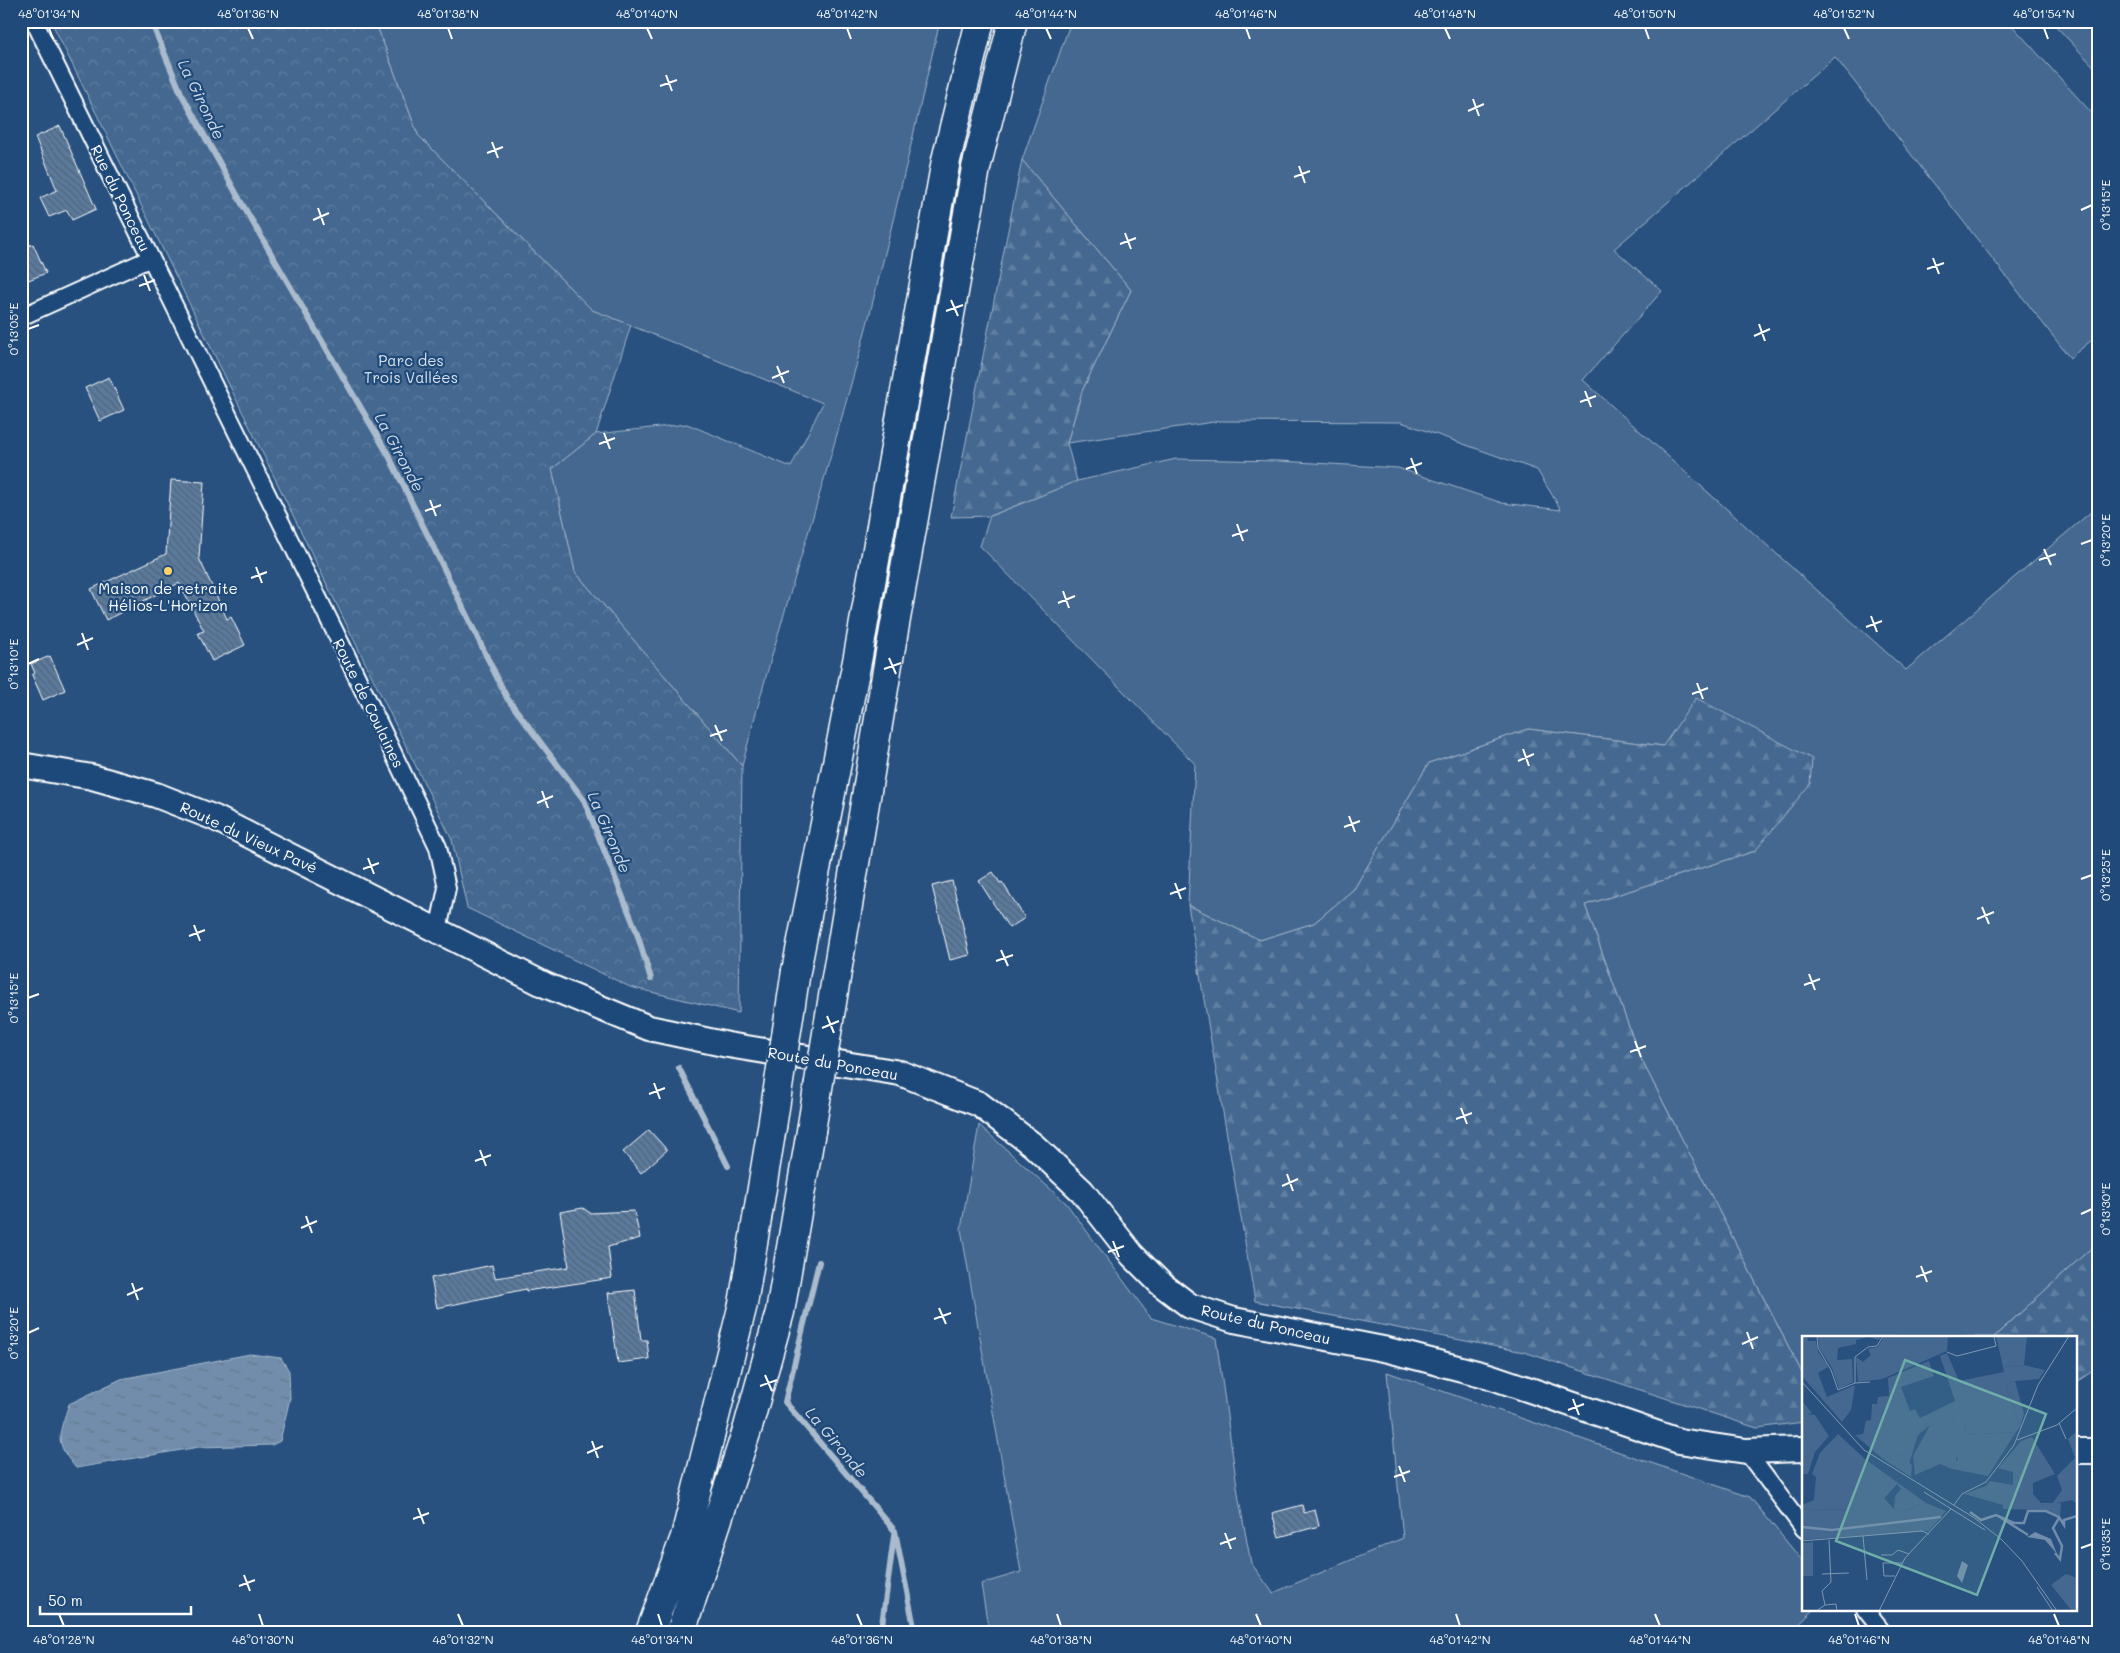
<svg xmlns="http://www.w3.org/2000/svg" width="2120" height="1653" font-family="Mali,sans-serif">
<defs>
<pattern id="forest-firs" width="22" height="20" patternUnits="userSpaceOnUse" patternTransform="scale(1.25)"><rect width="22" height="20" fill="#446890"/><path d="M5 1l3.5 6h-7zM16 11l3.5 6h-7z" fill="#607fa1"/></pattern>
<pattern id="park-crowns" width="20" height="18" patternUnits="userSpaceOnUse" patternTransform="scale(1.25)"><rect width="20" height="18" fill="#446890"/><path d="M2 6a3 3 0 1 1 6 0M12 15a3 3 0 1 1 6 0" fill="none" stroke="#607fa1"/></pattern>
<pattern id="water-ripples" width="26" height="14" patternUnits="userSpaceOnUse" patternTransform="scale(1.25)"><rect width="26" height="14" fill="#718dab"/><path d="M2 4q2-2 4 0t4 0M15 11q2-2 4 0t4 0" fill="none" stroke="#64768a"/></pattern>
<pattern id="building-back-hatch" width="6" height="6" patternUnits="userSpaceOnUse" patternTransform="scale(1.25)"><rect width="6" height="6" fill="#5a7a9d"/><path d="M-1 5l2 2M0 0l6 6M5-1l2 2" fill="none" stroke="#536374"/></pattern>
</defs>
<rect width="100%" height="100%" fill="#28517f"/>
<filter id="ink" filterUnits="userSpaceOnUse"><feTurbulence type="fractalNoise" baseFrequency=".02" numOctaves="2"/><feDisplacementMap in="SourceGraphic" scale="10" xChannelSelector="R" yChannelSelector="G"/><feConvolveMatrix kernelMatrix="1 2 1 2 8 2 1 2 1" color-interpolation-filters="sRGB"/></filter>
<g filter="url(#ink)">
<path fill="#446890" stroke="#a2b4c8" d="M 375,21 L 940,21 C 909,152 880,283 843,413 C 810,531 772,647 742,766 L 575,572 L 552,469 L 596,434 L 687,424 L 791,467 L 823,403 L 592,310 L 418,135 Z
M 1071,21 L 2008,21 L 2099,121 L 2099,334 L 2070,358 L 1835,57 L 1614,249 L 1662,291 L 1583,380 L 1906,670 L 2099,505 L 2099,1241 L 1994,1337 L 1804,1337 L 1804,1377 L 1639,1055 L 1585,905 L 1755,851 L 1664,746 L 1528,729 L 1429,763 L 1354,889 L 1314,923 L 1260,940 L 1188,905 L 1195,764 L 980,546 L 990,516 L 1077,481 L 1176,459 L 1280,461 L 1398,468 L 1502,503 L 1561,510 L 1537,470 L 1401,422 L 1221,421 L 1067,443 L 1082,391 L 1131,290 L 1022,160 Z
M 2051,21 L 2099,21 L 2099,72 Z
M 979,1125 L 1066,1203 L 1151,1318 L 1216,1338 L 1239,1500 L 1251,1563 L 1273,1593 L 1403,1538 L 1387,1372 L 1750,1497 L 1804,1563 L 1804,1609 L 1815,1609 L 1791,1632 L 989,1632 L 981,1584 L 1021,1572 L 961,1229 Z"/>
<path fill="url(#forest-firs)" stroke="#a2b4c8" d="M 1022,160 L 1131,290 L 1082,391 L 1067,443 L 1077,481 L 990,516 L 951,517 Z
M 1696,698 L 1812,759 L 1810,784 L 1755,851 L 1585,905 L 1639,1055 L 1804,1377 L 1804,1422 L 1757,1428 L 1524,1352 L 1255,1301 L 1188,905 L 1260,940 L 1314,923 L 1354,889 L 1429,763 L 1528,729 L 1663,746 Z
M 2099,1241 L 2099,1367 L 2076,1382 L 2076,1337 L 1994,1337 Z"/>
<path fill="url(#park-crowns)" stroke="#a2b4c8" d="M 51,21 L 375,21 L 418,135 L 592,310 L 631,325 L 596,434 L 552,469 L 575,572 L 742,766 L 739,1013 L 630,987 L 467,908 L 452,840 Z"/>
<path fill="url(#water-ripples)" stroke="#aabbcd" d="M 250,1354 L 281,1358 L 289,1371 L 290,1398 L 280,1441 L 272,1445 L 199,1447 L 76,1468 C 53,1441 59,1435 69,1404 L 121,1379 Z"/>
<g fill="none" stroke-linecap="round" stroke-linejoin="round">
<path stroke="#aabbcd" stroke-width="6" d="M 151,21 L 181,93 L 241,202 L 389,456 L 507,698 L 584,800 L 636,930 L 651,979
M 679,1068 L 728,1166
M 819,1262 L 785,1402 L 895,1531 L 915,1632
M 881,1632 L 894,1536"/>
</g>
<path fill="url(#building-back-hatch)" stroke="#fff" d="M 60,126 L 96,209 L 72,220 L 67,210 L 49,217 L 40,198 L 57,190 L 35,137 Z
M 33,244 L 46,273 L 21,283 L 21,249 Z
M 109,377 L 124,410 L 100,421 L 85,388 Z
M 171,480 L 204,482 L 199,558 L 227,619 L 231,617 L 245,645 L 212,661 L 198,633 L 204,631 L 179,583 L 106,620 L 91,589 L 166,554 Z
M 50,656 L 65,690 L 43,700 L 32,675 L 35,673 L 31,664 Z
M 993,872 L 1000,883 L 1002,882 L 1025,918 L 1009,928 L 979,881 Z
M 952,881 L 970,955 L 950,960 L 932,886 Z
M 649,1130 L 667,1150 L 641,1173 L 623,1152 Z
M 583,1208 L 590,1213 L 634,1211 L 640,1238 L 608,1247 L 612,1278 L 526,1291 L 526,1289 L 437,1308 L 431,1278 L 492,1265 L 495,1278 L 569,1267 L 560,1212 Z
M 635,1290 L 641,1340 L 647,1340 L 649,1359 L 618,1363 L 608,1293 Z
M 1302,1505 L 1304,1513 L 1315,1510 L 1319,1526 L 1279,1537 L 1272,1513 Z"/>
<g fill="none" stroke-linecap="round" stroke-linejoin="round">
<g stroke="#fff" stroke-width="20">
<path id="street" d="M 34,21 L 342,646 L 438,847 L 447,888 L 438,930
M 21,317 L 151,258
M 1746,1451 L 1804,1529
M 1865,1609 L 1883,1632"/>
</g>
<g stroke="#fff" stroke-width="28">
<path id="secondary" d="M 21,765 L 92,777 L 156,795 L 215,818 L 545,985 L 649,1028 L 728,1045 L 900,1073 L 979,1104 L 1033,1145 L 1082,1191 L 1132,1255 L 1161,1284 L 1190,1306 L 1234,1320 L 1388,1350 L 1489,1376 L 1679,1441 L 1746,1451 L 1804,1449
M 2076,1451 L 2099,1451"/>
</g>
<g stroke="#fff" stroke-width="31">
<path id="highway" d="M 796,971 L 858,656 L 946,160 L 980,21
M 836,978 L 888,664 L 976,168 L 1013,21
M 650,1632 L 685,1537 L 743,1304 L 772,1127
M 681,1632 L 748,1427 L 780,1312 L 811,1131"/>
</g>
<use href="#street" stroke="#1f4a7a" stroke-width="16"/>
<use href="#secondary" stroke="#1f4a7a" stroke-width="24"/>
<use href="#highway" stroke="#1f4a7a" stroke-width="28"/>
<g stroke="#fff" stroke-width="31" stroke-linecap="butt">
<path id="highway-bridge" d="M 772,1127 L 796,971
M 811,1131 L 836,978"/>
</g>
<use href="#highway-bridge" stroke="#1f4a7a" stroke-width="28"/>
</g>
</g>
<path fill="none" stroke="#fff" stroke-width="2" d="M 49,28 L 53,39M 248,28 L 253,39M 448,28 L 452,39M 647,28 L 652,39M 847,28 L 851,39M 1046,28 L 1051,39M 1246,28 L 1250,39M 1445,28 L 1450,39M 1645,28 L 1649,39M 1844,28 L 1849,39M 2044,28 L 2048,39M 666,75 L 672,91M 660,86 L 677,80M 1473,99 L 1479,116M 1468,111 L 1484,104M 492,142 L 498,158M 487,153 L 503,147M 1299,166 L 1305,183M 1294,177 L 1310,171M 318,208 L 324,225M 2081,210 L 2092,205M 313,220 L 329,213M 1125,233 L 1131,249M 1120,244 L 1136,238M 1933,258 L 1939,274M 1927,269 L 1944,263M 144,275 L 150,291M 139,286 L 155,280M 951,300 L 958,316M 946,311 L 963,305M 1759,324 L 1765,341M 28,329 L 39,325M 1754,336 L 1770,329M 777,366 L 784,383M 772,378 L 789,371M 1585,391 L 1591,407M 1580,402 L 1596,396M 604,433 L 610,449M 599,444 L 615,438M 1411,458 L 1417,474M 1406,469 L 1422,463M 430,500 L 436,516M 425,511 L 441,505M 1237,524 L 1243,541M 1232,536 L 1248,530M 2081,544 L 2092,540M 2044,549 L 2051,565M 2039,560 L 2056,554M 256,567 L 262,583M 251,578 L 267,572M 1063,591 L 1069,608M 1058,603 L 1075,596M 1871,616 L 1877,632M 1866,627 L 1882,621M 82,633 L 88,650M 77,645 L 93,638M 889,658 L 896,674M 28,664 L 39,659M 884,669 L 901,663M 1697,683 L 1703,699M 1692,694 L 1708,688M 715,725 L 722,741M 710,736 L 727,730M 1523,749 L 1529,766M 1518,761 L 1534,754M 542,791 L 548,808M 537,803 L 553,796M 1349,816 L 1355,832M 1344,827 L 1360,821M 368,858 L 374,874M 363,869 L 379,863M 2081,879 L 2092,875M 1175,883 L 1181,899M 1170,894 L 1186,888M 1982,907 L 1989,924M 1977,919 L 1994,912M 194,925 L 200,941M 189,936 L 205,930M 1001,950 L 1008,966M 996,961 L 1013,955M 1809,974 L 1815,990M 1804,985 L 1820,979M 28,998 L 39,994M 827,1016 L 834,1033M 822,1028 L 839,1021M 1635,1041 L 1641,1057M 1630,1052 L 1646,1046M 654,1083 L 660,1099M 649,1094 L 665,1088M 1461,1108 L 1467,1124M 1456,1119 L 1472,1113M 480,1150 L 486,1166M 475,1161 L 491,1155M 1287,1174 L 1293,1191M 1282,1186 L 1298,1179M 2081,1214 L 2092,1209M 306,1216 L 312,1233M 301,1228 L 317,1221M 1113,1241 L 1119,1257M 1108,1252 L 1124,1246M 1921,1266 L 1927,1282M 1916,1277 L 1932,1271M 132,1283 L 138,1300M 127,1295 L 143,1288M 939,1308 L 946,1324M 934,1319 L 951,1313M 1747,1332 L 1753,1349M 28,1333 L 39,1328M 1742,1344 L 1758,1337M 765,1375 L 772,1391M 760,1386 L 777,1380M 1573,1399 L 1579,1415M 1568,1410 L 1584,1404M 592,1441 L 598,1458M 587,1453 L 603,1446M 1399,1466 L 1405,1482M 1394,1477 L 1410,1471M 418,1508 L 424,1524M 413,1519 L 429,1513M 1225,1533 L 1231,1549M 1220,1544 L 1236,1538M 2081,1548 L 2092,1544M 244,1575 L 250,1591M 239,1586 L 255,1580M 59,1614 L 64,1626M 259,1614 L 263,1626M 458,1614 L 463,1626M 658,1614 L 662,1626M 857,1614 L 862,1626M 1057,1614 L 1061,1626M 1256,1614 L 1261,1626M 1456,1614 L 1460,1626M 1655,1614 L 1660,1626M 1855,1614 L 1859,1626M 2054,1614 L 2059,1626"/>
<circle fill="#ffd166" stroke="#1f4a7a" stroke-width="2" cx="168" cy="571" r="5"/>
<g text-anchor="middle" dominant-baseline="central" stroke-width="4.5" stroke-linejoin="round" paint-order="stroke">
<g font-size="15" fill="#fff" stroke="#1f4a7a">
<text transform="translate(121 198) rotate(64)">Rue du Ponceau</text>
<text transform="translate(369 703) rotate(64)">Route de Coulaines</text>
<text transform="translate(249 837) rotate(25)">Route du Vieux Pavé</text>
<text transform="translate(833 1063) rotate(10)">Route du Ponceau</text>
<text transform="translate(1266 1324) rotate(13)">Route du Ponceau</text>
</g>
<g font-size="15" fill="#dae1e9" stroke="#1f4a7a">
<text x="411" y="360">Parc des<tspan x="411" dy="17">Trois Vallées</tspan></text>
</g>
<g font-size="15" fill="#fff" stroke="#1f4a7a">
<text x="168" y="588">Maison de retraite<tspan x="168" dy="17">Hélios-L'Horizon</tspan></text>
</g>
<g font-size="16" font-style="italic" fill="#d4dde6" stroke="#1f4a7a">
<text transform="translate(202 99) rotate(64)">La Gironde</text>
<text transform="translate(400 452) rotate(62)">La Gironde</text>
<text transform="translate(610 832) rotate(67)">La Gironde</text>
<text transform="translate(837 1442) rotate(50)">La Gironde</text>
</g>
</g>
<g transform="translate(1802 1336)">
<rect width="275" height="275" fill="#28517f"/>
<path d="M 0,0 L 5,0 L 6,5 L 14,5 L 16,16 L 25,28 L 26,31 L 16,37 L 25,61 L 53,49 L 49,74 L 40,86 L 0,40 ZM 16,0 L 79,0 L 77,4 L 66,1 L 54,4 L 54,8 L 36,12 L 35,24 L 50,23 L 51,46 L 37,53 L 29,30 L 17,12 ZM 82,0 L 146,0 L 145,15 L 80,43 L 56,46 L 54,21 L 61,26 L 69,19 L 66,13 L 76,11 ZM 145,17 L 157,45 L 202,36 L 201,31 L 222,29 L 243,34 L 237,43 L 213,45 L 204,49 L 218,91 L 214,96 L 163,99 L 164,83 L 149,83 L 152,88 L 146,108 L 154,119 L 155,128 L 150,133 L 138,128 L 113,139 L 111,120 L 128,89 L 116,99 L 107,128 L 96,118 L 81,123 L 53,99 L 61,98 L 64,85 L 69,84 L 70,68 L 75,68 L 76,61 L 87,60 L 86,42 L 127,25 L 132,40 L 99,51 L 108,75 L 113,73 L 118,82 L 153,65 L 138,20 ZM 5,78 L 13,79 L 27,100 L 13,116 L 6,138 L 0,138 L 0,92 L 1,95 ZM 36,98 L 63,123 L 124,167 L 102,175 L 92,173 L 93,160 L 99,153 L 95,148 L 80,165 L 59,174 L 0,173 L 0,169 L 12,164 L 14,141 L 10,138 L 18,117 ZM 230,101 L 253,138 L 231,147 L 231,158 L 239,167 L 259,167 L 258,180 L 245,174 L 201,173 L 201,169 L 162,158 L 184,150 L 188,145 L 211,149 L 211,136 L 196,132 L 219,105 ZM 11,206 L 11,240 L 0,240 L 0,207 ZM 264,238 L 275,242 L 275,275 L 270,275 L 249,249 Z" fill="#446890"/>
<path d="M 194,0 L 225,0 L 222,29 L 201,31 ZM 213,45 L 222,78 L 218,91 L 204,49 ZM 0,65 L 10,77 L 5,78 L 7,93 L 1,95 ZM 158,75 L 164,83 L 163,99 L 214,96 L 186,140 L 150,133 L 156,123 L 146,108 L 146,99 L 152,88 L 149,83 ZM 275,95 L 275,168 L 270,164 L 250,168 L 260,154 L 255,140 L 273,122 L 266,103 ZM 96,118 L 110,129 L 109,141 L 81,123 Z" fill="#446890"/>
<path d="M 82,162 L 92,173 L 102,175 L 124,167 L 144,175 L 127,195 L 0,204 L 0,173 L 59,174 Z" fill="#446890"/>
<path d="M 233,196 L 249,203 L 255,218 L 243,204 L 225,201 ZM 160,225 L 166,229 L 160,247 L 155,240 Z" fill="#718dab"/>
<path fill="none" stroke="#718dab" stroke-width="2.5" d="M 168,176 L 179,184 L 194,179 L 212,187 L 222,187 L 226,175 L 244,175 L 257,181 L 262,189 L 262,184 L 275,180M 196,180 L 226,199M 0,191 L 30,194 L 139,181M 253,217 L 258,223 L 260,210 L 251,192 L 257,182"/>
<path fill="none" stroke="#7e97b2" stroke-width="1" d="M 15,0 L 16,12 L 29,34 L 36,54 L 53,47 L 68,46M 145,16 L 155,20 L 194,10 L 192,0M 0,46 L 62,114 L 171,181 L 199,203 L 220,225 L 255,275M 53,47 L 53,21 L 66,11 L 75,10 L 81,0M 257,87 L 264,103M 215,104 L 255,89 L 275,72M 122,156 L 183,194M 152,169 L 160,158 L 184,146 L 212,109 L 236,49 L 267,0M 61,200 L 65,244M 0,205 L 120,195 L 127,198M 79,219 L 90,219 L 96,214 L 107,218M 20,238 L 47,237M 93,240 L 82,240 L 81,227 L 100,227M 235,251 L 251,275M 23,269 L 34,268 L 35,275M 14,275 L 23,269 L 20,255 L 29,246 L 27,204M 77,275 L 103,222 L 149,173"/>
<path fill="#6fada8" fill-opacity="0.15" stroke="#6fada8" stroke-width="2.5" d="M 103,24 L 244,78 L 175,259 L 34,205 Z"/>
<rect width="275" height="275" fill="none" stroke="#fff" stroke-width="2.5"/>
</g>
<rect width="2120" height="1653" fill="none" stroke="#1f4a7a" stroke-width="55"/>
<path d="M40 1606v8h151v-8" fill="none" stroke="#ffffff" stroke-width="2.5"/>
<text x="48" y="1606" font-size="15" fill="#ffffff" stroke="#1f4a7a" stroke-width="4" paint-order="stroke">50 m</text>
<rect x="28" y="28" width="2064" height="1598" fill="none" stroke="#fff" stroke-width="2"/>
<g font-size="12" text-anchor="middle" fill="#fff">
<text x="49" y="18">48°01'34"N</text>
<text x="248" y="18">48°01'36"N</text>
<text x="448" y="18">48°01'38"N</text>
<text x="647" y="18">48°01'40"N</text>
<text x="847" y="18">48°01'42"N</text>
<text x="1046" y="18">48°01'44"N</text>
<text x="1246" y="18">48°01'46"N</text>
<text x="1445" y="18">48°01'48"N</text>
<text x="1645" y="18">48°01'50"N</text>
<text x="1844" y="18">48°01'52"N</text>
<text x="2044" y="18">48°01'54"N</text>
<text transform="translate(2106 205) rotate(-90)" y="4">0°13'15"E</text>
<text transform="translate(14 329) rotate(-90)" y="4">0°13'05"E</text>
<text transform="translate(2106 540) rotate(-90)" y="4">0°13'20"E</text>
<text transform="translate(14 664) rotate(-90)" y="4">0°13'10"E</text>
<text transform="translate(2106 875) rotate(-90)" y="4">0°13'25"E</text>
<text transform="translate(14 998) rotate(-90)" y="4">0°13'15"E</text>
<text transform="translate(2106 1209) rotate(-90)" y="4">0°13'30"E</text>
<text transform="translate(14 1333) rotate(-90)" y="4">0°13'20"E</text>
<text transform="translate(2106 1544) rotate(-90)" y="4">0°13'35"E</text>
<text x="64" y="1644">48°01'28"N</text>
<text x="263" y="1644">48°01'30"N</text>
<text x="463" y="1644">48°01'32"N</text>
<text x="662" y="1644">48°01'34"N</text>
<text x="862" y="1644">48°01'36"N</text>
<text x="1061" y="1644">48°01'38"N</text>
<text x="1261" y="1644">48°01'40"N</text>
<text x="1460" y="1644">48°01'42"N</text>
<text x="1660" y="1644">48°01'44"N</text>
<text x="1859" y="1644">48°01'46"N</text>
<text x="2059" y="1644">48°01'48"N</text>
</g>
</svg>
